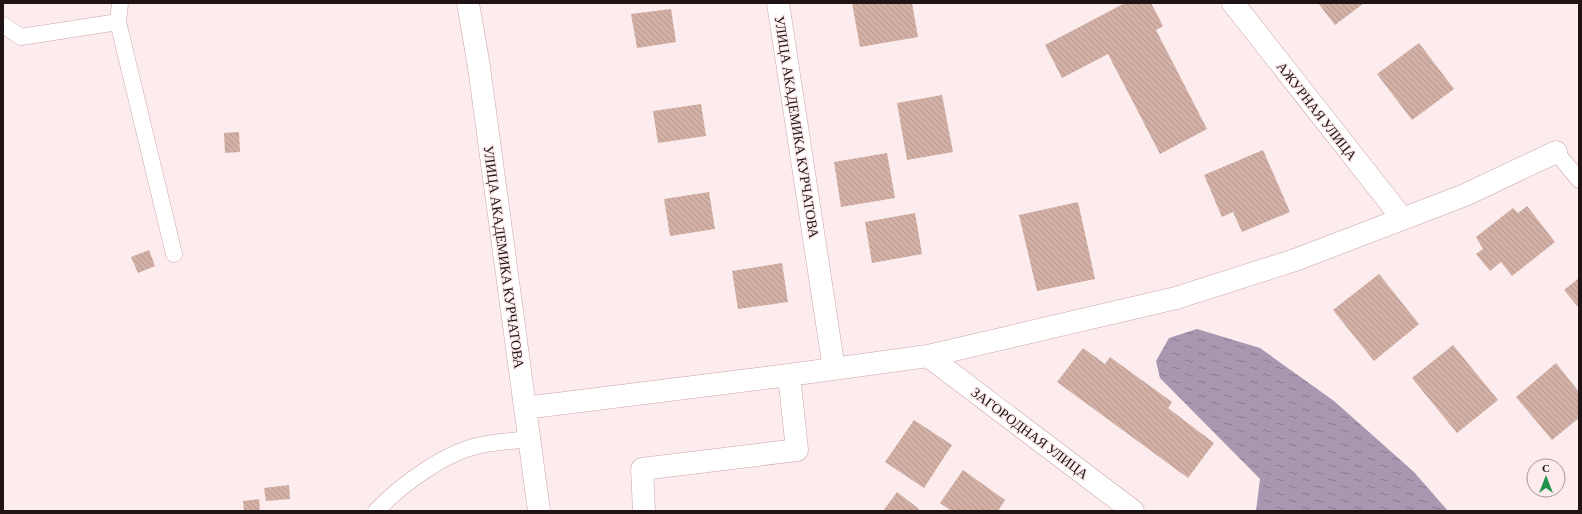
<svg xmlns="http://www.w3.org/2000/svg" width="1582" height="514" font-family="'Crimson Pro',serif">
<defs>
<pattern id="water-ripples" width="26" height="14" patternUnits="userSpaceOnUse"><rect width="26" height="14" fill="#a997b2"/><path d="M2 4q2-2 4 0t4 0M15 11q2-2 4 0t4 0" fill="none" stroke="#897a90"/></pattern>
<pattern id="building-back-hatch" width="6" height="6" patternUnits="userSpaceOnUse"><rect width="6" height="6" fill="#d2b0a5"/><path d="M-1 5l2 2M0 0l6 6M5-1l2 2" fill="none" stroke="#b4968d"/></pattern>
</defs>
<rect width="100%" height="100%" fill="#fceced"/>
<path fill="url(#water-ripples)" d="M 1197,329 L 1260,348 L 1334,401 L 1414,472 L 1448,511 L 1256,511 L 1260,479 L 1160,378 L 1156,361 L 1169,338 Z"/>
<path fill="url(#building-back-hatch)" d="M 852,3 L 912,3 L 918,37 L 860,47 Z
M 1125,3 L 1151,3 L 1163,26 L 1156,30 L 1207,129 L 1160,154 L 1108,54 L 1062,78 L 1045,45 Z
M 1318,3 L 1364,3 L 1335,25 Z
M 671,9 L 676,42 L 637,48 L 631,14 Z
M 1419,43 L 1454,89 L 1412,120 L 1377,74 Z
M 942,95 L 953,152 L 907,160 L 897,103 Z
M 701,104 L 706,136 L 658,143 L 653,111 Z
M 239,132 L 240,152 L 225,153 L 224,133 Z
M 1263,150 L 1290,212 L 1242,232 L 1233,212 L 1222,217 L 1204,175 Z
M 887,153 L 895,198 L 841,207 L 834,162 Z
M 709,192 L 715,229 L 670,236 L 664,199 Z
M 1078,202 L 1095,279 L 1037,291 L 1019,215 Z
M 1527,206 L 1555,242 L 1512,276 L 1501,262 L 1490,271 L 1476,254 L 1483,249 L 1476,237 L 1513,208 L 1518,213 Z
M 915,213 L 922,254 L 872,263 L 865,222 Z
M 149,250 L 155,266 L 138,273 L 131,257 Z
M 782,263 L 788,302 L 738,309 L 732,271 Z
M 1379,274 L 1419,324 L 1374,361 L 1333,310 Z
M 1579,278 L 1579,308 L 1564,290 Z
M 1453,345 L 1498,400 L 1457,433 L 1412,378 Z
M 1083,348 L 1105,364 L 1110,357 L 1172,402 L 1168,408 L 1214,443 L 1188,478 L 1057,382 Z
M 1556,363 L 1579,392 L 1579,418 L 1552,440 L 1516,397 Z
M 914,420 L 952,445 L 924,488 L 885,462 Z
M 963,470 L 1005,500 L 998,511 L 951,511 L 940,503 Z
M 289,485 L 290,499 L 266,501 L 264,488 Z
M 897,492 L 919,509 L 917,511 L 883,511 Z
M 259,499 L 260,511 L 244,511 L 243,501 Z"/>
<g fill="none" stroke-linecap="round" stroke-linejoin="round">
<g stroke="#cba5a9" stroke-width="17">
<path id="lane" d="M 118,22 L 174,254
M 3,25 L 21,37 L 118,22 L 120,3
M 1556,152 L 1579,180
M 376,511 C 401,485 445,452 481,445 C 496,442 513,441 529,439"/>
</g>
<g stroke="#cba5a9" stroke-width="23">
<path id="street" d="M 468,3 L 479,67 L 539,511
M 778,3 L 834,369
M 1233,3 L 1402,218
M 928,356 L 1133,511
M 525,408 L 789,375 L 928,356 L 1176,298 L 1295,260 L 1465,195 L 1556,152
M 644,511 L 642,469 L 797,450 L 789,375"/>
</g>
<use href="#lane" stroke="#fff" stroke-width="16"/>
<use href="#street" stroke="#fff" stroke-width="22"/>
</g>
<g text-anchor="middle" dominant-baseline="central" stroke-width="3" stroke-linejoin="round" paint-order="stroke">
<g font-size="14" fill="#201314" stroke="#fceced">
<text transform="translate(1317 111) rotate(52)">АЖУРНАЯ УЛИЦА</text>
<text transform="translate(797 127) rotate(81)">УЛИЦА АКАДЕМИКА КУРЧАТОВА</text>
<text transform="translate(504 257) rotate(82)">УЛИЦА АКАДЕМИКА КУРЧАТОВА</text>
<text transform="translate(1030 433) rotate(37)">ЗАГОРОДНАЯ УЛИЦА</text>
</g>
</g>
<rect width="1582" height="514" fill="none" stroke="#201314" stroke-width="8"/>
<g transform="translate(1546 478)"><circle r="19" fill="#fceced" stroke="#a49596"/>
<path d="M0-3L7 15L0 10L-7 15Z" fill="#22914b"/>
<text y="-6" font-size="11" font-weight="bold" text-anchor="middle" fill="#201314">С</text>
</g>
</svg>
